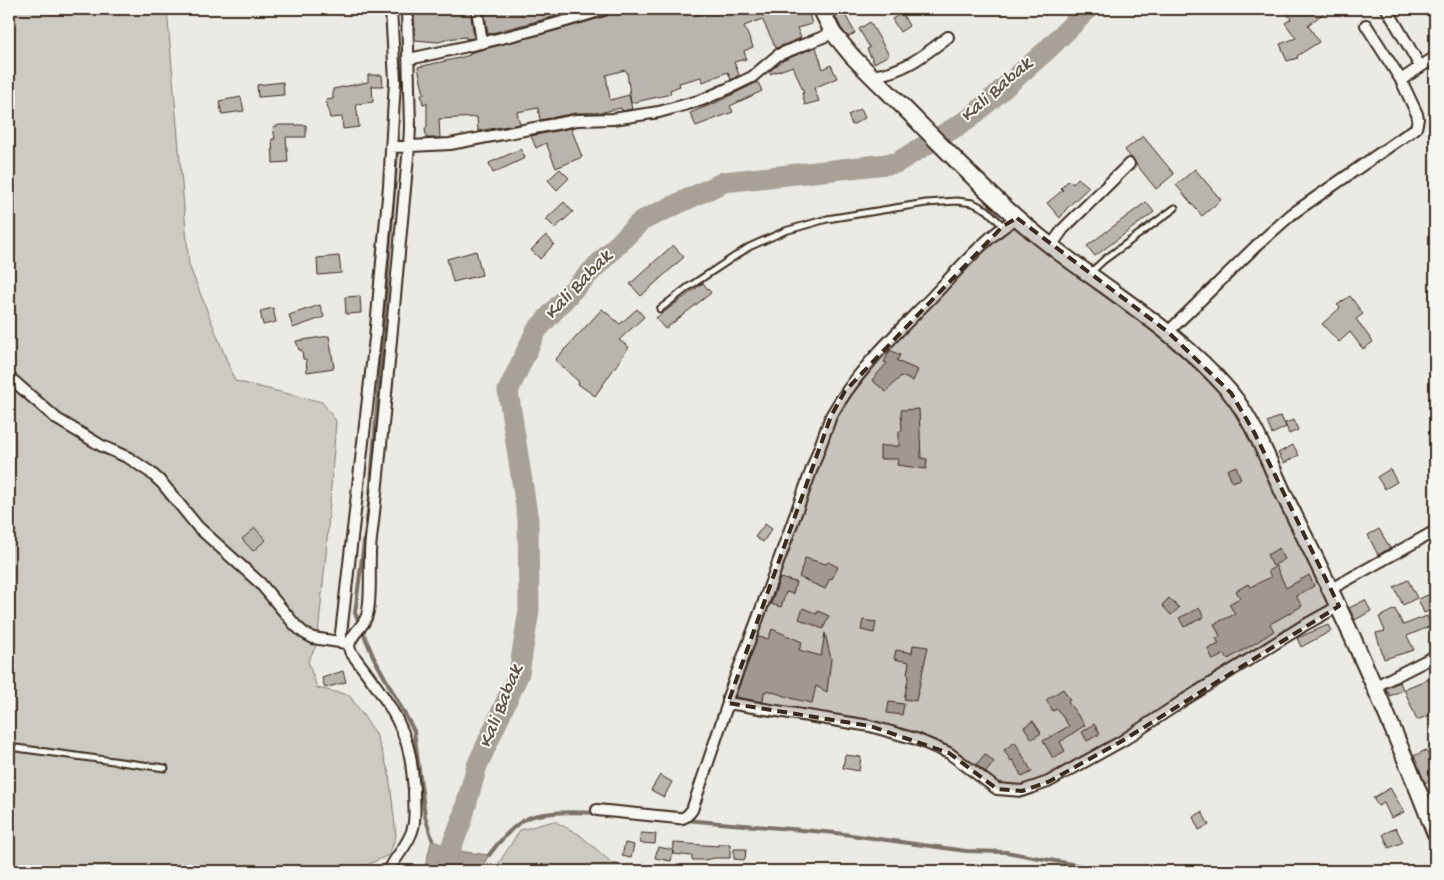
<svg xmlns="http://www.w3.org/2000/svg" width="1444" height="880" font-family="'Gochi Hand',sans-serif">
<rect width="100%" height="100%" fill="#ebeae5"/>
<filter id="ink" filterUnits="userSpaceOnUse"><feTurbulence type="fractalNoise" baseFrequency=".02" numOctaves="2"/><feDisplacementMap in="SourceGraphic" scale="10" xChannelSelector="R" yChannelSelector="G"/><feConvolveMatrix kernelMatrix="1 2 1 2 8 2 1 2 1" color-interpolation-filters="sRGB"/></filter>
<g filter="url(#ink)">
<path fill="#cdcac4" stroke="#847a71" d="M 9,9 L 167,9 L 189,265 L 235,381 L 322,402 L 336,421 L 326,554 L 317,644 L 308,661 L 317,688 L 349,695 L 376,734 L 389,773 L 396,836 L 389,855 L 360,868 L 360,871 L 9,871 Z
M 554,821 L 580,835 L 612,863 L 645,871 L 494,871 L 520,830 Z"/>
<path fill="#a8a198" stroke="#7c7167" d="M 432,839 L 450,850 L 489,855 L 480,871 L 424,871 Z"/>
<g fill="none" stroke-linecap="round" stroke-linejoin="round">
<path stroke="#7c7167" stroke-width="4" d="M 398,118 L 398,140 L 370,496 L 355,613 L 373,656 L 414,731 L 425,816 L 432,839
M 685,820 L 836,833 L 966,851 L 1006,852 L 1088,867 L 1123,871
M 489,855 C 497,844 515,823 528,818 C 546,811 579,812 598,813"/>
<path stroke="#a8a198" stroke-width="21" d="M 450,850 L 461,823 L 477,766 L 519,673 L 529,610 L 528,520 L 508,391 L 536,331 L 570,293 L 641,221 L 724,182 L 896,163 L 969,119 L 1047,50 L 1088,9"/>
</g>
<path fill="#bab4ae" stroke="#3b2a1e" d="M 414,9 L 470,9 L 474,38 L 466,39 L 466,37 L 445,39 L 446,40 L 438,42 L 415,40 Z
M 484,9 L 583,9 L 488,34 Z
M 629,9 L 688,9 L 692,16 L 714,9 L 715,12 L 730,9 L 742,9 L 744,15 L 759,10 L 758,9 L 806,9 L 807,12 L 808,11 L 812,24 L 797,28 L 801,38 L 776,48 L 762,19 L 744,26 L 753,47 L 744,51 L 746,59 L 734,62 L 739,75 L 731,80 L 728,72 L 703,82 L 701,77 L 679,83 L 680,86 L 670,90 L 671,94 L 631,103 L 627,72 L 625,70 L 606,75 L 610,100 L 629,95 L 632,109 L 622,111 L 621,108 L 599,113 L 576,113 L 540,120 L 538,108 L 517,112 L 520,124 L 478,131 L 477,117 L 439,119 L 440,138 L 426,138 L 425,128 L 427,127 L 427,103 L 423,104 L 421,94 L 424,94 L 418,67 L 459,58 L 470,55 L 469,53 L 558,30 L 607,16 L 611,12 L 613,14 Z
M 832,9 L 842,9 L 855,33 L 848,37 L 841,28 Z
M 1284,9 L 1329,9 L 1308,25 L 1319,42 L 1297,56 L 1298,58 L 1287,61 L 1280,44 L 1296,38 L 1285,23 L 1291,19 Z
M 902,13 L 909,26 L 900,32 L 892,19 Z
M 870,22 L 889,55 L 874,63 L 867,49 L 870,48 L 859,29 Z
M 816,47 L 823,69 L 831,65 L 837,78 L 814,88 L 819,101 L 805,105 L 802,93 L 804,93 L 793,66 L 770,74 L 769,72 L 782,61 Z
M 368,75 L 382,75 L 383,86 L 372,86 L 373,102 L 356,104 L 359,127 L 343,129 L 342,117 L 330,118 L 326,100 L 333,99 L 333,89 L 368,82 Z
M 283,82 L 284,95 L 258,97 L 257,85 Z
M 758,82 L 762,91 L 730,106 L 733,112 L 696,126 L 690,113 L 715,103 Z
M 241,97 L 244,111 L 222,114 L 219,101 Z
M 861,109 L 865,118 L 852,125 L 848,115 Z
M 280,125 L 306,125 L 306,137 L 286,137 L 288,162 L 273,163 L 272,139 L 275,139 L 273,127 Z
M 571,128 L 582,157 L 556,168 L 546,143 L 536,148 L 531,136 Z
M 1143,136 L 1174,174 L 1156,189 L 1125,150 Z
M 521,149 L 525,158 L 493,173 L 489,163 Z
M 560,169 L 569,178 L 557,190 L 548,180 Z
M 1195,169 L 1221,200 L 1202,216 L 1176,185 Z
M 1078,178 L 1089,187 L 1067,208 L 1060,218 L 1047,203 L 1063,190 L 1061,188 L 1069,180 L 1073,184 Z
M 564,202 L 573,212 L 555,228 L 546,219 Z
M 1146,202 L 1154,212 L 1095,256 L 1087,246 Z
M 546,235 L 554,244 L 540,259 L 531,250 Z
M 673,245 L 684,257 L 641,296 L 630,284 Z
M 476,251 L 482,275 L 453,282 L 447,259 Z
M 339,256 L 341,273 L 318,275 L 317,258 Z
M 703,283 L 711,293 L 665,329 L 656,318 Z
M 360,296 L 361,313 L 346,314 L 345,297 Z
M 1350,296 L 1363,314 L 1356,319 L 1373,342 L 1363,349 L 1350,332 L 1339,342 L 1322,324 L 1340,308 L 1337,305 Z
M 320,305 L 324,317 L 293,328 L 289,315 Z
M 273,308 L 276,322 L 263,325 L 260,311 Z
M 602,309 L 620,324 L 637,309 L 644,317 L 619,340 L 629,347 L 595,396 L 578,384 L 579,382 L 555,360 Z
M 329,336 L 334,368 L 307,372 L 306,359 L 303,359 L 302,350 L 299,350 L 296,341 Z
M 890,350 L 900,355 L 897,361 L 918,370 L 913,381 L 901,376 L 886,392 L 872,380 L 887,363 L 884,362 Z
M 919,409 L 921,458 L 927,459 L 926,469 L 897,465 L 898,459 L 880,459 L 880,446 L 899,446 L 899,431 L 902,431 L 901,410 Z
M 1281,416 L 1286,427 L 1272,434 L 1267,422 Z
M 1294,420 L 1298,430 L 1289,434 L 1285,423 Z
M 1293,445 L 1299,455 L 1284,463 L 1278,453 Z
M 1236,466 L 1241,479 L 1232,482 L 1227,470 Z
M 1390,469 L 1397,482 L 1385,489 L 1377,477 Z
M 765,524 L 772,529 L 763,542 L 755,537 Z
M 255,528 L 266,540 L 253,551 L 242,539 Z
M 1379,529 L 1390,548 L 1378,555 L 1368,535 Z
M 1279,548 L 1285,559 L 1273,566 L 1267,555 Z
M 805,558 L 826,564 L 828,562 L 838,567 L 832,579 L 830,578 L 825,589 L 799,577 Z
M 1276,566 L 1286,588 L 1309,575 L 1314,586 L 1296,596 L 1302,606 L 1270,624 L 1274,631 L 1254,644 L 1228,659 L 1225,654 L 1213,660 L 1208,649 L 1219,644 L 1216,638 L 1220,636 L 1214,624 L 1235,614 L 1229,604 L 1240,598 L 1236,591 L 1248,584 L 1250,587 L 1271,577 L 1268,571 Z
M 780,578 L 796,582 L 793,594 L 786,592 L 781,607 L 771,604 Z
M 1408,580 L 1417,598 L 1403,605 L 1394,587 Z
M 1433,593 L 1435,598 L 1435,608 L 1424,613 L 1418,599 Z
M 1169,598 L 1179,608 L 1171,615 L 1162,605 Z
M 1365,600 L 1371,611 L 1355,620 L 1349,608 Z
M 803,608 L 817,614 L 818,611 L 829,616 L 823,629 L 799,619 Z
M 1199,608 L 1204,617 L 1184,627 L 1179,618 Z
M 1395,609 L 1403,625 L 1427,616 L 1431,626 L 1407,636 L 1414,650 L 1384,659 L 1376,633 L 1385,631 L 1379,617 Z
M 863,620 L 876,622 L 874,633 L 861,630 Z
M 1328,625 L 1331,631 L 1301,647 L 1297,638 Z
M 772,629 L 802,642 L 799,650 L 821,656 L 825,633 L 831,659 L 827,692 L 816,686 L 812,703 L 794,699 L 767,690 L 766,692 L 764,692 L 763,702 L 735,697 L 758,637 L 768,639 Z
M 913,645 L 928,647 L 916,701 L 904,699 L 909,675 L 907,674 L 909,662 L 894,659 L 896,650 L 912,653 Z
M 343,671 L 346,682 L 325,688 L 322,678 Z
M 1428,679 L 1435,697 L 1435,713 L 1417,720 L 1404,689 Z
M 1400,682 L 1403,690 L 1390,696 L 1386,688 Z
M 1063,689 L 1070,700 L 1068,702 L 1085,725 L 1060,742 L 1065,751 L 1053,758 L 1043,741 L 1069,726 L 1057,709 L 1053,711 L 1046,700 Z
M 889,702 L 904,704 L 902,715 L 887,713 Z
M 1033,721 L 1041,733 L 1032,739 L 1024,727 Z
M 1094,724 L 1100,734 L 1087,741 L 1082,732 Z
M 1015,742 L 1032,772 L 1022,777 L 1013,760 L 1011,761 L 1004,750 Z
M 1426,750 L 1435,771 L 1435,779 L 1425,783 L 1414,756 Z
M 985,754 L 994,762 L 986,772 L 976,765 Z
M 845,755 L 861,757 L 859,771 L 843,768 Z
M 660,775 L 672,782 L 664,797 L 651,790 Z
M 1390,788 L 1404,812 L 1391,818 L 1384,803 L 1378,806 L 1373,798 Z
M 1202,812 L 1209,825 L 1199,830 L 1193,817 Z
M 1396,828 L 1403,842 L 1389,848 L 1383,834 Z
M 641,833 L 656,834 L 655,844 L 640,843 Z
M 625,843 L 634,845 L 631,858 L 622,856 Z
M 674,843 L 718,846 L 718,844 L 730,844 L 730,858 L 715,858 L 704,860 L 692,860 L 692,856 L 673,854 Z
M 658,847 L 673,850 L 671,861 L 655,858 Z
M 734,849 L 746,849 L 745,860 L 734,859 Z"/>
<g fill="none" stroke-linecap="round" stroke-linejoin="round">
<g stroke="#3b2a1e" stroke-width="9">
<path id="lane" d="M 1090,273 L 1104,260 L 1175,208
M 660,309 L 687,288 L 749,247 L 785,231 L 827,219 L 926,203 L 957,201 L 973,203 L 987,210 L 1003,226
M 9,747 L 165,768"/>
</g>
<g stroke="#3b2a1e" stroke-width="14">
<path id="street" d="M 477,9 L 482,43
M 1387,9 L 1420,66
M 1366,25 L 1401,80
M 409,59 C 475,45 541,30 605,9
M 872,76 C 904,72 923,56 948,37
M 391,147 L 450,144 L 577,120 L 613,119 L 659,112 L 702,100 L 727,89 L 752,77 L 778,55 L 833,33
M 1017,218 C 984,238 959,269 932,297 C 896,334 857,370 831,416 L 758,618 L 728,697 L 728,703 L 870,726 L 916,739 L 949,753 L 997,789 L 1022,791 L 1048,782 L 1122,741 L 1184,700 L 1303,626 L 1339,606
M 1051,246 L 1063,229 L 1129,164
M 1168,332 L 1256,246 L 1292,214 L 1416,128 L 1418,119 L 1417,114 L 1401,80 L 1435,57
M 9,377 L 57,419 L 102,446 L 129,458 L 150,472 L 162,483 L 198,527 L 260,583 L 296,626 L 304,633 L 313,638 L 346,643
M 1331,589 L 1435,531
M 340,642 L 375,338 L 389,186 L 395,81 L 391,9
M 1374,687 L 1435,656
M 597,810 L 678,818 C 685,819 688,815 692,810 L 728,703
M 389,871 C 395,856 409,845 413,828 C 416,816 414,803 414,790 C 413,779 412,767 410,756 C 402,716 374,683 350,651 L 349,646 C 351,632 366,627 368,611 C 372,587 368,563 371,539 C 386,409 396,278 409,147 L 410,127 L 407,9"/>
</g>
<g stroke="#3b2a1e" stroke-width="19">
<path id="secondary" d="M 821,9 L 833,33 L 852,56 C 875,80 900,103 923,127 C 964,168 1004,210 1051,246 C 1109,291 1181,334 1229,391 C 1255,422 1271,468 1289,505 C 1343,612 1392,722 1435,833"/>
</g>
<use href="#lane" stroke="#f6f6f2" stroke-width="5"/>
<use href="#street" stroke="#f6f6f2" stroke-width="10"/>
<use href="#secondary" stroke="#f6f6f2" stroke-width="15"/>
</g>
</g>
<path fill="#3b2a1e" fill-opacity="0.2" stroke="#3b2a1e" stroke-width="4" stroke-dasharray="10 6" stroke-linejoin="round" d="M 1017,218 L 1168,332 L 1231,393 L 1254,432 L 1339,606 L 1122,741 L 1048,782 L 1022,791 L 997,789 L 949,753 L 870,726 L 728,703 L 831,416 L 845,391 L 1003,226 Z"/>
<g text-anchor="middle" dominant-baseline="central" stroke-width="4" stroke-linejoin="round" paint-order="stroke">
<g font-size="20" font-style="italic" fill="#615449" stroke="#f6f6f2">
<text transform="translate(997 91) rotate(-41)">Kali Babak</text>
<text transform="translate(579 286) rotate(-46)">Kali Babak</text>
<text transform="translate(502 707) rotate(-68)">Kali Babak</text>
</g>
</g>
<rect width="1444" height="880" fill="none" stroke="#f6f6f2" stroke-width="30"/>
<rect x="15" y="15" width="1414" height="850" fill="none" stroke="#3b2a1e" stroke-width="2" filter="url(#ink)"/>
</svg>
